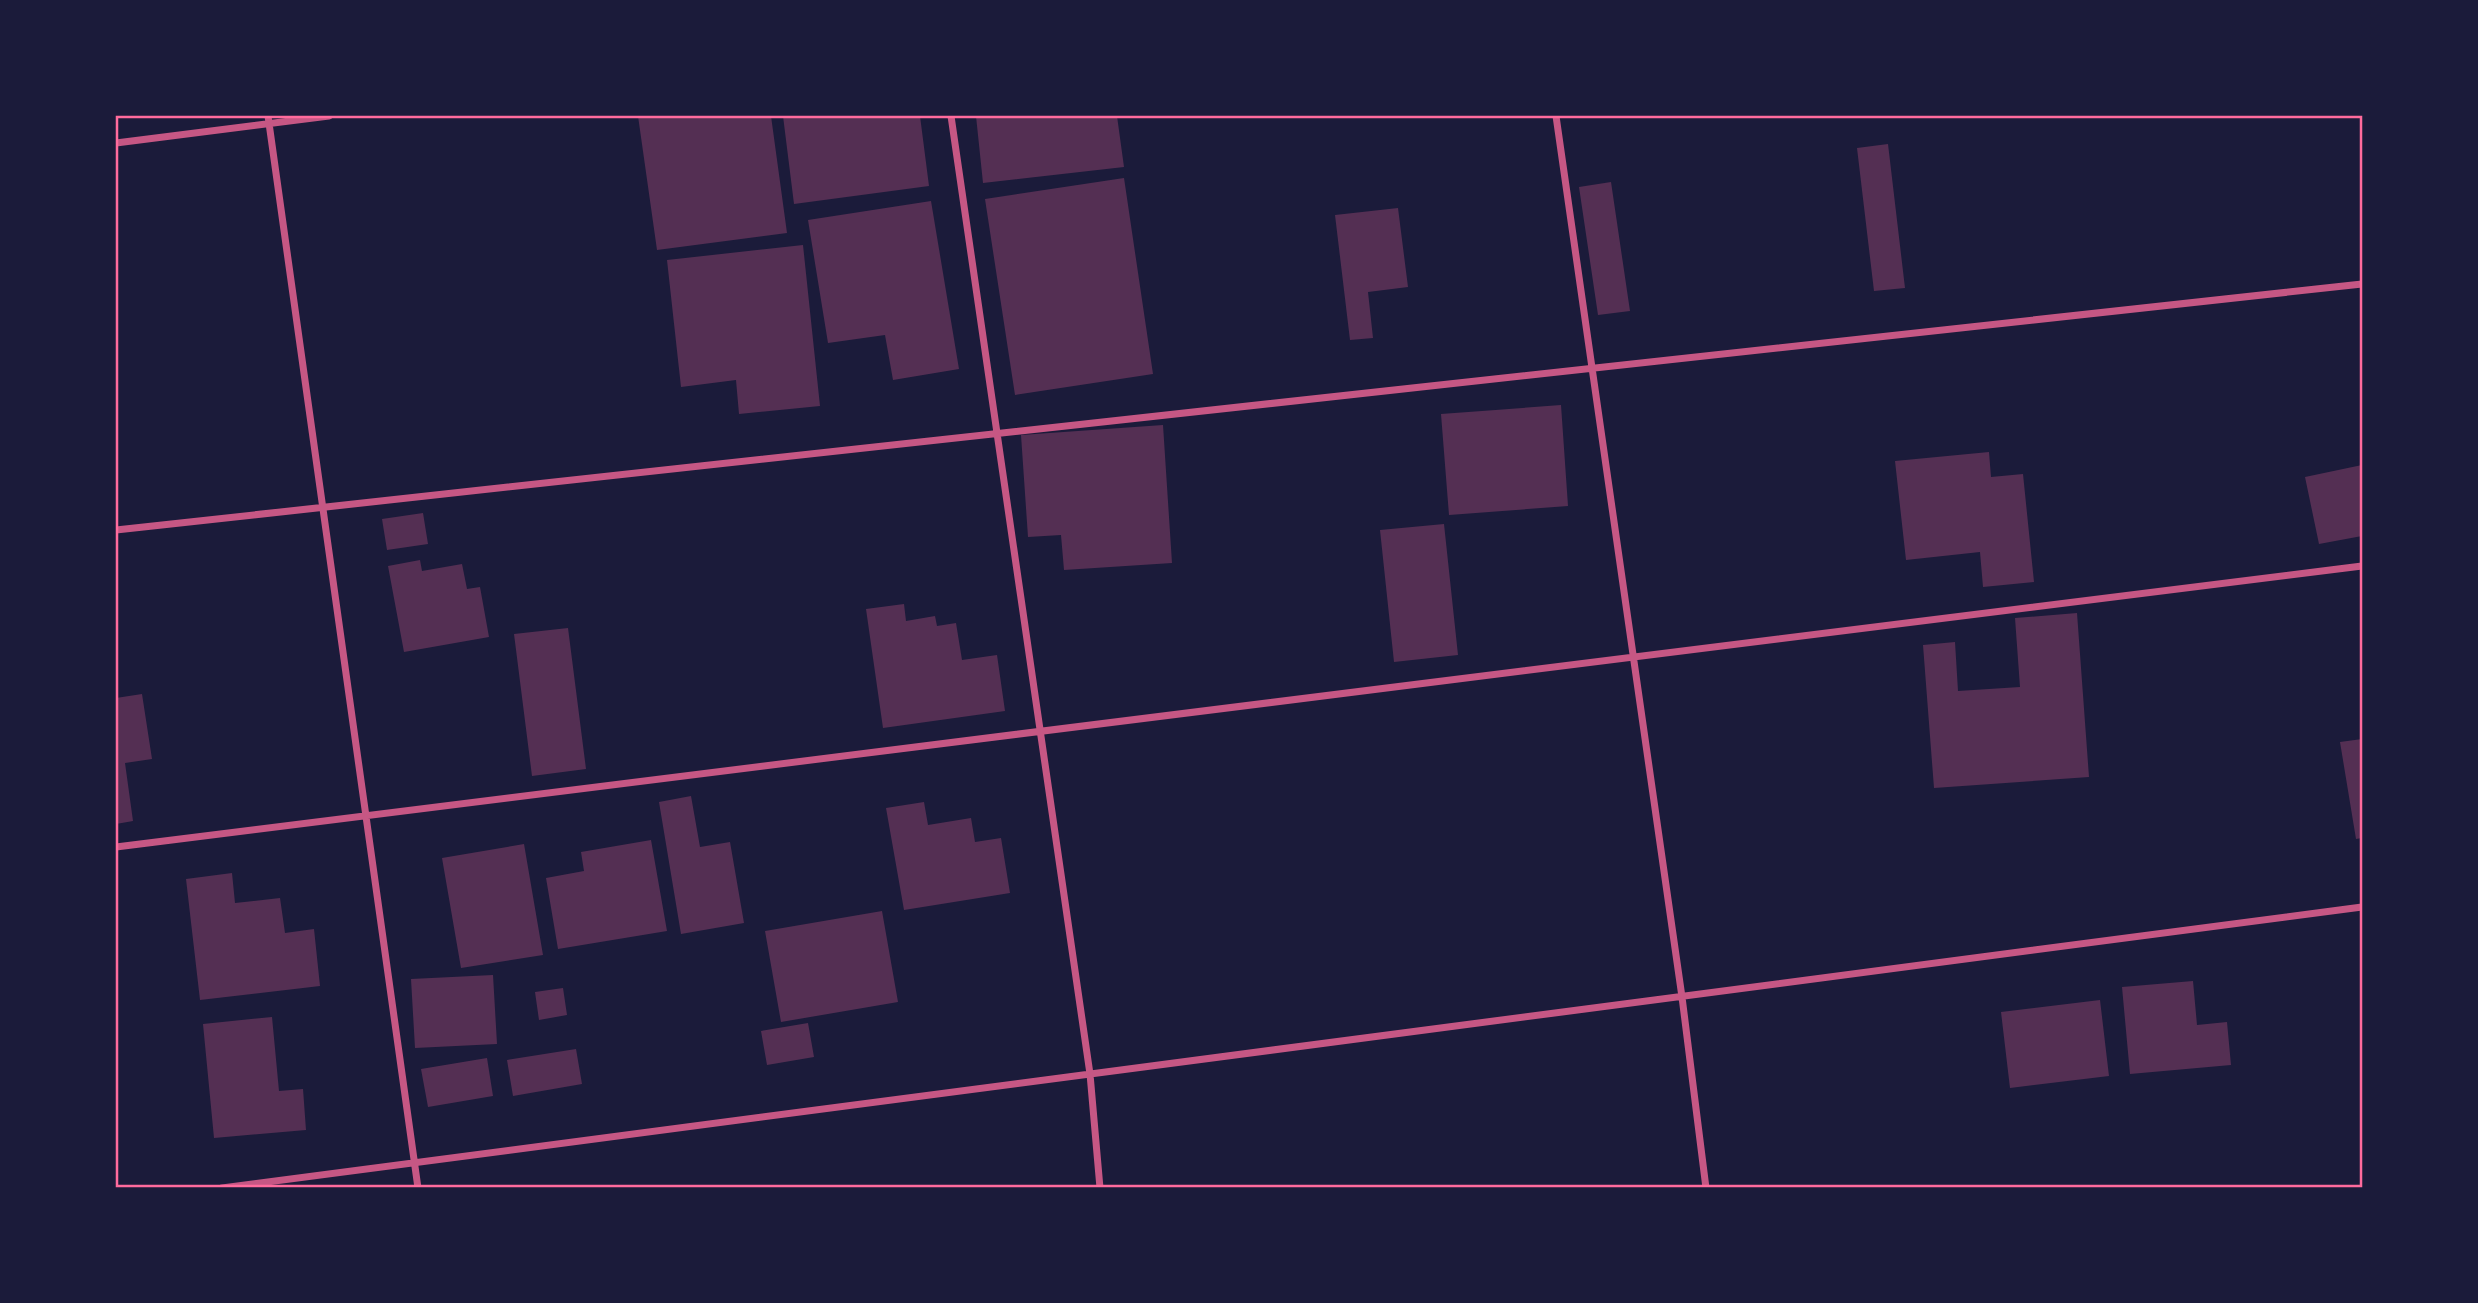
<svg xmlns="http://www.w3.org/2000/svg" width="2478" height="1303" font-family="'Noto Serif',serif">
<rect width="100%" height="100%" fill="#1b1b3a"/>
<path fill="#542f53" d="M 638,116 L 771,116 L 787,233 L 657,250 Z
M 783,116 L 920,116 L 929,186 L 794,204 Z
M 976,116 L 1117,116 L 1124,167 L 983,183 Z
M 1888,144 L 1905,288 L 1874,291 L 1857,148 Z
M 1124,178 L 1153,374 L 1015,395 L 985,199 Z
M 1611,182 L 1630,311 L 1598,315 L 1579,187 Z
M 931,201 L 959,369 L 893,380 L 885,335 L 828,343 L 808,220 Z
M 1398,208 L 1408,287 L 1368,292 L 1373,338 L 1350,340 L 1335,215 Z
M 803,245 L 820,406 L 739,414 L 736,380 L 681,387 L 667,260 Z
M 1561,405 L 1568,506 L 1449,515 L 1441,414 Z
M 1163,425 L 1172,563 L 1064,570 L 1061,535 L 1028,537 L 1021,435 Z
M 1989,452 L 1991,477 L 2023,474 L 2034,582 L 1983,587 L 1980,552 L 1906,560 L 1895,461 Z
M 2362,465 L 2362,536 L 2319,544 L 2305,477 Z
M 423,513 L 428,544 L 387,550 L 382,519 Z
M 1444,524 L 1458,655 L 1394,662 L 1380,530 Z
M 420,560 L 422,571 L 462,564 L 467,589 L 480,587 L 489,637 L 404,652 L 388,566 Z
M 904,604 L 906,621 L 935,616 L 937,626 L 956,623 L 962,660 L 997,655 L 1005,711 L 883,728 L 866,609 Z
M 2077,613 L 2089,777 L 1934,788 L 1923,645 L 1955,642 L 1958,691 L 2020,687 L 2015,618 Z
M 568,628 L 586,769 L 532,776 L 514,634 Z
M 142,694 L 152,759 L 125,763 L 133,821 L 116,824 L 116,698 Z
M 2362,739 L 2362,838 L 2356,839 L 2340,742 Z
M 691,796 L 700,847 L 730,842 L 744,923 L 681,934 L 659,802 Z
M 924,802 L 928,825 L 971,818 L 975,842 L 1001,838 L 1010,893 L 904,910 L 886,808 Z
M 651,840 L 667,931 L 558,949 L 546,878 L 584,871 L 581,852 Z
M 524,844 L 543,955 L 461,968 L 442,858 Z
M 232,873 L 235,903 L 280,898 L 285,933 L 314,929 L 320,986 L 200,1000 L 186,879 Z
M 882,911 L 898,1002 L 781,1022 L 765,931 Z
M 493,975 L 497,1044 L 415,1048 L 411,979 Z
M 2193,981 L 2197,1025 L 2227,1022 L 2231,1065 L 2130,1074 L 2122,987 Z
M 563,988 L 567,1015 L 539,1020 L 535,992 Z
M 2100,1000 L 2109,1076 L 2010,1088 L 2001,1012 Z
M 272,1017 L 279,1091 L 303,1089 L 306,1130 L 214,1138 L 203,1024 Z
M 808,1023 L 814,1057 L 767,1065 L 761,1031 Z
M 576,1049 L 582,1084 L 513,1096 L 507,1060 Z
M 487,1058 L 493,1096 L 428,1107 L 421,1069 Z"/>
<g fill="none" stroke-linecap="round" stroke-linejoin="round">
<path stroke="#c65784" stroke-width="7" d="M 268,116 L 418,1188
M 951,116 L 1090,1074 L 1100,1188
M 1556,116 L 1682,997 L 1706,1188
M 116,143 L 329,116
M 116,530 L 2362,284
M 116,847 L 2362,566
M 222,1188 L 2362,907"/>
</g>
<rect width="2478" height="1303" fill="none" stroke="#1b1b3a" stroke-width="234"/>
<rect x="117" y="117" width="2244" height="1069" fill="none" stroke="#ff6b9d" stroke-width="2.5"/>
</svg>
